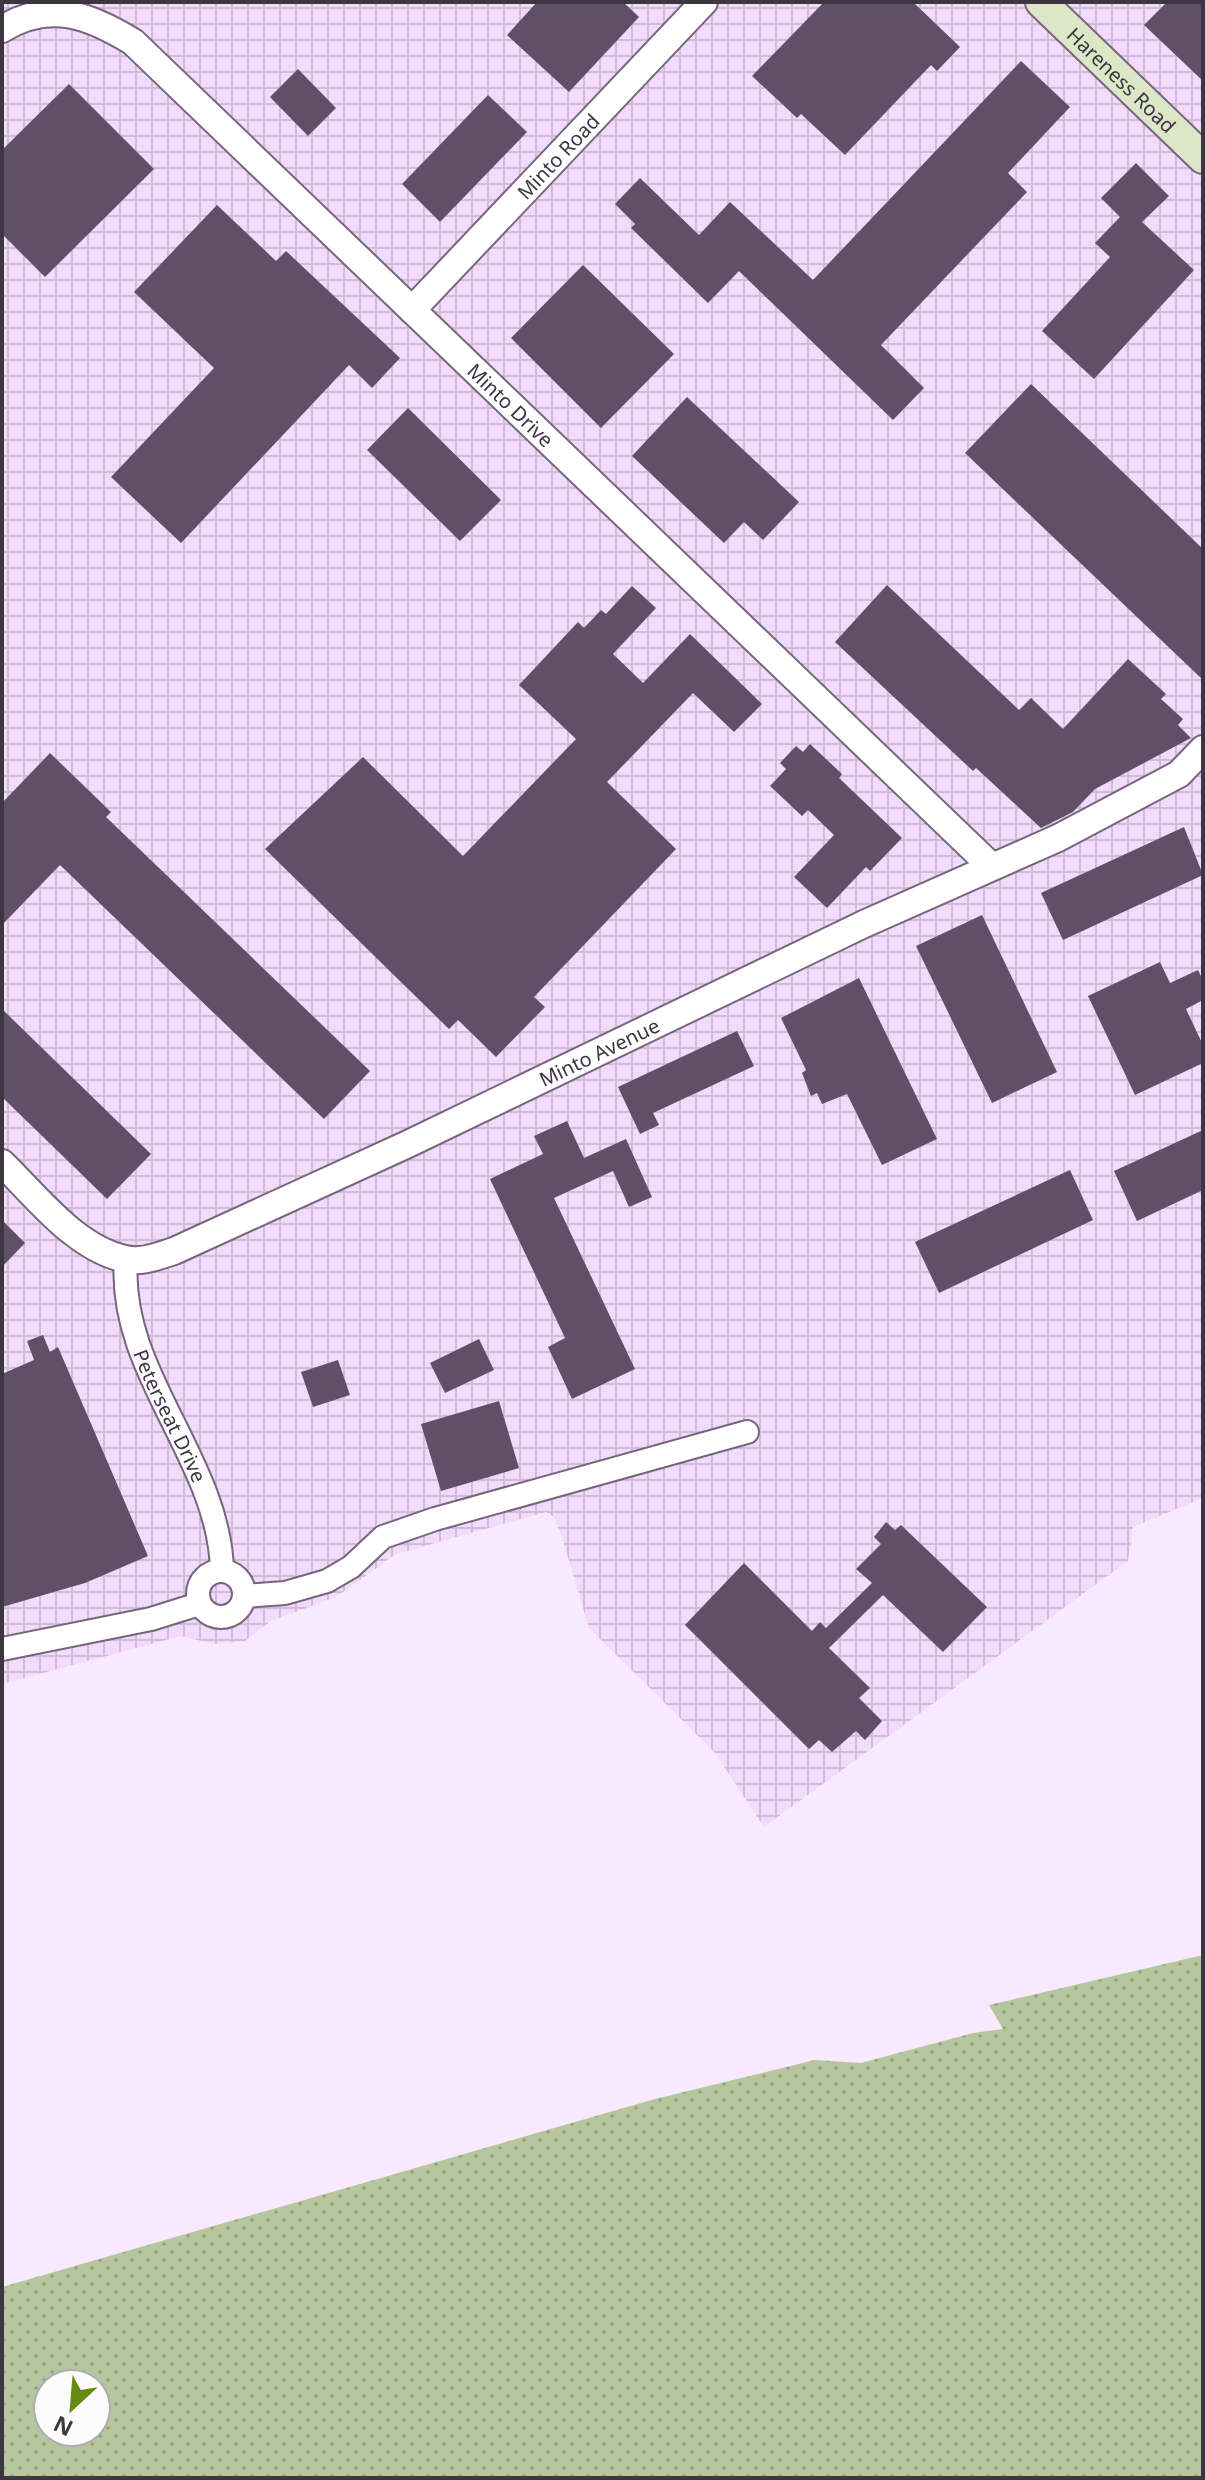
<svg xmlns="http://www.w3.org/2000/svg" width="1205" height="2480" font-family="'Noto Sans',sans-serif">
<defs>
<pattern id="industrial-grid" width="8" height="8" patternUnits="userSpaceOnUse" patternTransform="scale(2)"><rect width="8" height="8" fill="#f2dafb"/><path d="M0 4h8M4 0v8" fill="none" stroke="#d0bcd8"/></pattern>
<pattern id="grass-dots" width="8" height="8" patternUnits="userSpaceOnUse" patternTransform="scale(2)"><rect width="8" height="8" fill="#b6c79e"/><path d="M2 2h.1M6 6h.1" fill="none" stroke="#95a282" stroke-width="1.8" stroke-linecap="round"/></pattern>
</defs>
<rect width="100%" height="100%" fill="#f8e9fe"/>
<path fill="url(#industrial-grid)" d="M 2,2 L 1203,2 L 1203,1498 L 1133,1527 L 1128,1561 L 764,1827 L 715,1753 L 589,1628 L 561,1534 L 553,1516 L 546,1512 L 396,1554 L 336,1597 L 271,1621 L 245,1641 L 214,1644 L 181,1636 L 2,1684 Z"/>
<path fill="url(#grass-dots)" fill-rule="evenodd" d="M 1203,1955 L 1203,2478 L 2,2478 L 2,2287 L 655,2099 L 815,2060 L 861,2063 L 973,2033 L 1003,2029 L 989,2005 ZM 48,2384 L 96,2384 L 96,2432 L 48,2432 Z"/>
<path fill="#604f66" d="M 537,2 L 623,2 L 639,17 L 569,92 L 507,35 Z
M 824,2 L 913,2 L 960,47 L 937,71 L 931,65 L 845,155 L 801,114 L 797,118 L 752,76 Z
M 1167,2 L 1203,2 L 1203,81 L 1144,25 Z
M 1021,61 L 1070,107 L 1008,173 L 1027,192 L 881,345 L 924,388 L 893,420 L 739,271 L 708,303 L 631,228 L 635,224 L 615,204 L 640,178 L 699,235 L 730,202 L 813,280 Z
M 298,69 L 336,108 L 308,136 L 270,97 Z
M 69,84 L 154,169 L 45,277 L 2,234 L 2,150 Z
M 488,95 L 527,132 L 440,222 L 402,184 Z
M 1136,163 L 1169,196 L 1142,222 L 1194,270 L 1094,379 L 1042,331 L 1110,257 L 1095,243 L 1120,217 L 1101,198 Z
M 217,205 L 276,261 L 286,251 L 400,358 L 372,388 L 349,365 L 181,543 L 111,477 L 214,368 L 134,292 Z
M 583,265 L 674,354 L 601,428 L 511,338 Z
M 1031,384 L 1203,549 L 1203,680 L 965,453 Z
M 687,397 L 799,502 L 763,540 L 744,522 L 724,543 L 632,456 Z
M 408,408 L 501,500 L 460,541 L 367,450 Z
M 887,585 L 1019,710 L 1031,698 L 1063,729 L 1128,659 L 1166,694 L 1161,699 L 1183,719 L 1178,725 L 1191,738 L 1095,789 L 1073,812 L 1041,828 L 976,768 L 973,771 L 835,642 Z
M 632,586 L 656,608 L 613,654 L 643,683 L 690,634 L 762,704 L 734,732 L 693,693 L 607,782 L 676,849 L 534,997 L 545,1007 L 496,1057 L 458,1020 L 449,1029 L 265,849 L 363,757 L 463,856 L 576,739 L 519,685 L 578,622 L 584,628 L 601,610 L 606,614 Z
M 810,744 L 842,774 L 839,778 L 902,838 L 870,871 L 866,867 L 827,908 L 794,877 L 834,835 L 808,810 L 802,816 L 770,786 L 786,769 L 780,763 L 796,746 L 803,752 Z
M 50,753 L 111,812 L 106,817 L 370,1071 L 324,1119 L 60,865 L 2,925 L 2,803 Z
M 1184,827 L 1203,875 L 1063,940 L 1041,893 Z
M 982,915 L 1057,1072 L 992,1103 L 916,946 Z
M 1160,962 L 1170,983 L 1198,970 L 1203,980 L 1203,1000 L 1186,1009 L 1203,1045 L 1203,1063 L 1135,1095 L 1088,996 Z
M 859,978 L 937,1139 L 882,1165 L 847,1094 L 822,1104 L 817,1093 L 811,1096 L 802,1073 L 806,1070 L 781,1018 Z
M 2,1009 L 151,1154 L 107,1199 L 2,1097 Z
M 737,1031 L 754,1066 L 653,1113 L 659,1125 L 640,1134 L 618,1087 Z
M 567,1121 L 584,1158 L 626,1139 L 652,1197 L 629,1207 L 613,1171 L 554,1198 L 635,1369 L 572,1399 L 548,1347 L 565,1338 L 490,1179 L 543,1154 L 534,1136 Z
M 1203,1130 L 1203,1190 L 1137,1221 L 1114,1171 Z
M 1070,1170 L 1093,1220 L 939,1293 L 915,1242 Z
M 2,1220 L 25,1243 L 2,1267 Z
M 43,1335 L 50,1352 L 58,1347 L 148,1556 L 85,1583 L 2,1607 L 2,1374 L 34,1360 L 27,1341 Z
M 479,1339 L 494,1370 L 445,1393 L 430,1363 Z
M 338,1360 L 350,1395 L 313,1407 L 301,1372 Z
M 499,1401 L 519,1468 L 441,1491 L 421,1424 Z
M 886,1522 L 895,1530 L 901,1525 L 987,1607 L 943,1652 L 883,1595 L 829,1648 L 870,1688 L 859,1698 L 882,1721 L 865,1740 L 856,1731 L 832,1752 L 819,1740 L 809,1749 L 685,1625 L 744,1563 L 812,1631 L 820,1622 L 826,1628 L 872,1583 L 856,1569 L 881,1544 L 874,1537 Z"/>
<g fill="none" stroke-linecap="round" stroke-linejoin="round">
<g stroke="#76657c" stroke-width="26">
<g id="minor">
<path id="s1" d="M 126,1260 C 117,1372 220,1460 222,1571"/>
<circle cx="221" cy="1594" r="23"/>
<path d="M 244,1596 L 285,1593 L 327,1581 L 351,1567 L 383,1537 L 435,1519 L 747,1432"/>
<path d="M 2,1649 L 151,1619 L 199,1604"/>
</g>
</g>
<g stroke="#76657c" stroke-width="30">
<g id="tertiary">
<path id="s2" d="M 2,29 C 50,0 89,15 133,42 L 990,865"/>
<path id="s3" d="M 412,310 L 704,2"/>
<path id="s4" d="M 2,1163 C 37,1197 75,1248 125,1259 C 142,1263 158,1256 174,1251 L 408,1144 L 864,924 L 1058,838 L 1179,774 L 1203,749"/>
</g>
</g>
<g stroke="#76657c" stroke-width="34">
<g id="secondary">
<path id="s5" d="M 1041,2 L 1203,158"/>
</g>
</g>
<use href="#minor" stroke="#fff" stroke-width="22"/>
<use href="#tertiary" stroke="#fff" stroke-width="26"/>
<use href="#secondary" stroke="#dce7c8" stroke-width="30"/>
</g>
<g text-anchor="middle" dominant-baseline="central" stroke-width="8" stroke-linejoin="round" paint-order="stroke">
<g font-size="20" fill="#3d353f" stroke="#fcfcfc">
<text stroke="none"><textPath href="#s5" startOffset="112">Hareness Road</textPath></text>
<text stroke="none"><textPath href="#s3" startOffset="212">Minto Road</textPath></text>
<text stroke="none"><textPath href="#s2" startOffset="664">Minto Drive</textPath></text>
<text stroke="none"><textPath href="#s4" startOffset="678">Minto Avenue</textPath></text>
<text stroke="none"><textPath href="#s1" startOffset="164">Peterseat Drive</textPath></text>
</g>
</g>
<rect width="1205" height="2480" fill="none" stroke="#3d353f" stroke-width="8"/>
<g transform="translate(72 2408) rotate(206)"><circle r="38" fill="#fcfcfc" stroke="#b0acb0" stroke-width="2"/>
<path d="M0-6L14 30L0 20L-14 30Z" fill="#668a10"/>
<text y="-12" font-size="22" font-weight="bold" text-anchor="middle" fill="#3d353f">N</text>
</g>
</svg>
